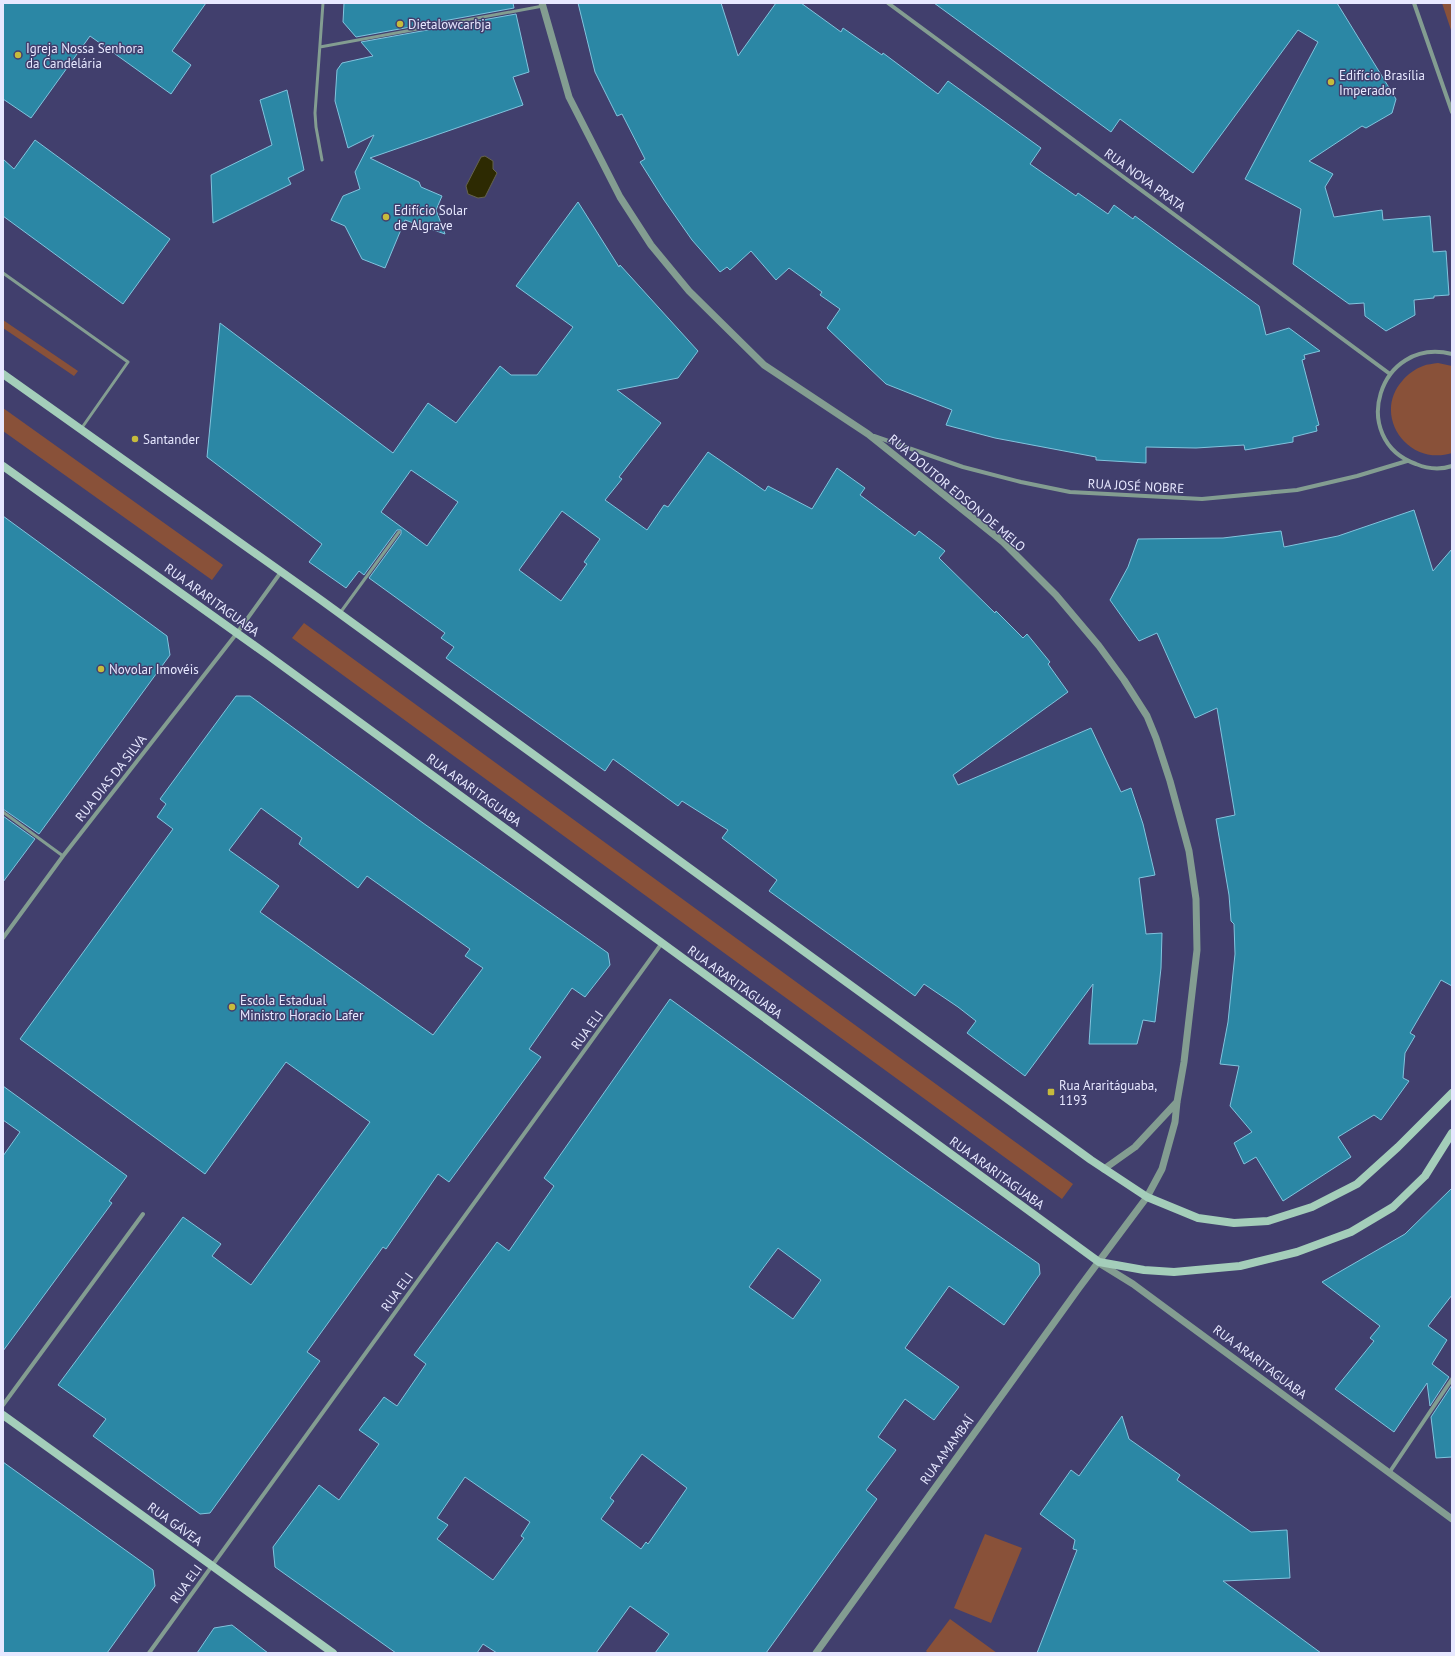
<svg xmlns="http://www.w3.org/2000/svg" width="1455" height="1656" font-family="'PT Sans',sans-serif">
<rect width="100%" height="100%" fill="#413f6d"/>
<path fill="#895139" d="M 1442,3 L 1452,3 L 1452,33 Z
M 3,320 L 78,371 L 74,376 L 3,328 Z
M 1438,363 L 1452,366 L 1452,453 C 1408,467 1371,415 1403,380 C 1408,374 1415,369 1423,366 C 1427,364 1433,364 1438,363 Z
M 3,408 L 223,565 L 212,580 L 3,431 Z
M 304,623 L 1073,1184 L 1062,1199 L 292,638 Z
M 985,1534 L 1022,1548 L 991,1623 L 954,1608 Z
M 950,1619 L 997,1653 L 928,1653 L 926,1651 Z"/>
<path fill="#2d2a02" stroke="#65634e" d="M 485,156 L 493,161 L 493,169 L 497,173 L 485,197 L 478,198 L 468,194 L 466,186 L 481,157 Z"/>
<path fill="#2b87a5" stroke="#81c4de" fill-rule="evenodd" d="M 3,3 L 206,3 L 172,51 L 191,65 L 171,94 L 90,36 L 31,118 L 3,99 Z
M 344,3 L 513,3 L 514,8 L 356,37 L 343,22 Z
M 578,3 L 721,3 L 738,56 L 776,3 L 801,3 L 841,32 L 843,28 L 882,55 L 883,53 L 938,94 L 948,81 L 1041,148 L 1030,164 L 1076,196 L 1078,193 L 1108,214 L 1114,205 L 1133,219 L 1135,216 L 1180,249 L 1259,306 L 1266,335 L 1289,328 L 1320,351 L 1304,355 L 1305,359 L 1302,360 L 1319,425 L 1316,426 L 1317,431 L 1293,437 L 1293,442 L 1245,450 L 1244,445 L 1196,448 L 1146,447 L 1146,463 L 1096,460 L 1096,457 L 995,438 L 946,425 L 952,410 L 886,384 L 827,328 L 840,309 L 820,295 L 822,292 L 789,268 L 776,280 L 751,251 L 730,270 L 727,267 L 720,272 L 692,240 L 664,200 L 640,162 L 645,159 L 622,114 L 617,116 L 595,72 Z
M 934,3 L 1337,3 L 1396,99 L 1392,113 L 1366,128 L 1362,126 L 1309,161 L 1333,174 L 1325,187 L 1334,217 L 1382,210 L 1383,220 L 1430,216 L 1433,252 L 1446,251 L 1449,295 L 1434,296 L 1434,298 L 1414,300 L 1415,315 L 1386,331 L 1365,316 L 1364,303 L 1349,304 L 1293,264 L 1301,209 L 1245,179 L 1318,42 L 1298,30 L 1193,173 L 1120,119 L 1111,132 Z
M 516,14 L 529,72 L 513,77 L 523,105 L 370,158 L 419,182 L 421,187 L 442,196 L 436,210 L 445,234 L 405,220 L 385,268 L 362,259 L 345,226 L 331,220 L 343,196 L 360,189 L 355,172 L 374,135 L 348,148 L 335,101 L 337,70 L 342,63 L 373,56 L 361,42 Z
M 287,90 L 304,170 L 288,178 L 291,184 L 213,223 L 211,175 L 272,145 L 260,100 Z
M 35,140 L 170,239 L 123,304 L 3,216 L 3,159 L 14,169 Z
M 578,202 L 619,267 L 620,265 L 698,351 L 678,378 L 617,390 L 661,423 L 619,477 L 622,479 L 605,500 L 647,530 L 664,505 L 668,507 L 708,452 L 765,491 L 768,486 L 812,509 L 837,468 L 865,488 L 860,495 L 915,536 L 919,531 L 945,551 L 939,558 L 995,613 L 996,611 L 1023,638 L 1027,634 L 1050,662 L 1048,664 L 1068,692 L 953,775 L 958,785 L 1091,728 L 1121,792 L 1131,788 L 1143,824 L 1155,875 L 1139,878 L 1146,934 L 1162,933 L 1161,968 L 1155,1022 L 1143,1020 L 1137,1044 L 1089,1044 L 1093,984 L 1025,1076 L 967,1033 L 976,1021 L 958,1007 L 924,984 L 915,996 L 769,891 L 777,880 L 722,838 L 728,830 L 682,801 L 678,806 L 613,759 L 605,771 L 446,658 L 454,647 L 441,638 L 445,633 L 369,578 L 401,534 L 401,530 L 397,530 L 364,575 L 359,571 L 346,588 L 309,562 L 322,544 L 207,457 L 220,323 L 393,453 L 428,403 L 456,423 L 500,366 L 511,375 L 537,375 L 573,327 L 516,286 ZM 411,470 L 458,502 L 427,546 L 381,512 ZM 562,511 L 600,539 L 584,562 L 587,564 L 561,601 L 519,570 Z
M 1414,510 L 1433,571 L 1452,549 L 1452,986 L 1441,980 L 1410,1033 L 1415,1036 L 1405,1053 L 1403,1078 L 1409,1081 L 1381,1120 L 1374,1115 L 1338,1137 L 1351,1157 L 1283,1201 L 1256,1157 L 1244,1164 L 1234,1143 L 1252,1132 L 1230,1106 L 1239,1066 L 1220,1064 L 1228,1022 L 1235,954 L 1234,924 L 1231,921 L 1229,895 L 1216,819 L 1235,815 L 1217,708 L 1195,718 L 1157,633 L 1139,641 L 1110,600 L 1128,567 L 1138,539 L 1223,538 L 1281,531 L 1284,547 L 1338,536 Z
M 3,516 L 167,636 L 170,655 L 39,834 L 3,809 Z
M 236,696 L 250,696 L 423,823 L 608,953 L 610,965 L 585,997 L 572,988 L 529,1049 L 541,1057 L 449,1182 L 438,1174 L 386,1249 L 383,1247 L 307,1352 L 320,1361 L 210,1513 L 200,1514 L 93,1436 L 106,1419 L 58,1385 L 183,1217 L 221,1244 L 212,1256 L 251,1285 L 370,1122 L 286,1062 L 205,1174 L 20,1039 L 173,829 L 157,817 L 166,804 L 160,799 ZM 261,808 L 302,838 L 299,844 L 358,888 L 367,876 L 470,949 L 465,956 L 483,968 L 433,1035 L 260,912 L 279,886 L 229,850 Z
M 3,816 L 35,839 L 3,882 Z
M 670,999 L 908,1172 L 1039,1264 L 1040,1274 L 1004,1325 L 949,1286 L 905,1348 L 959,1387 L 934,1420 L 905,1399 L 878,1437 L 896,1450 L 866,1490 L 877,1499 L 766,1653 L 655,1653 L 669,1634 L 630,1606 L 596,1653 L 497,1653 L 483,1644 L 477,1653 L 396,1653 L 275,1567 L 273,1547 L 319,1485 L 339,1500 L 379,1444 L 359,1430 L 384,1397 L 397,1406 L 426,1364 L 414,1355 L 497,1242 L 509,1251 L 554,1186 L 544,1178 ZM 778,1248 L 821,1280 L 793,1319 L 749,1287 ZM 642,1454 L 687,1488 L 648,1544 L 646,1542 L 641,1549 L 601,1519 L 614,1501 L 610,1498 ZM 465,1477 L 530,1522 L 521,1536 L 524,1538 L 493,1580 L 437,1539 L 448,1525 L 437,1518 Z
M 3,1086 L 127,1176 L 109,1201 L 112,1203 L 3,1351 L 3,1156 L 20,1132 L 3,1120 Z
M 1452,1188 L 1452,1295 L 1428,1326 L 1447,1340 L 1432,1364 L 1449,1377 L 1430,1406 L 1427,1383 L 1394,1432 L 1335,1389 L 1374,1341 L 1370,1338 L 1380,1326 L 1322,1282 L 1405,1234 Z
M 1452,1385 L 1452,1457 L 1436,1458 L 1431,1417 Z
M 1122,1416 L 1129,1439 L 1180,1475 L 1177,1480 L 1251,1532 L 1287,1530 L 1290,1578 L 1223,1581 L 1321,1653 L 1037,1653 L 1077,1550 L 1073,1549 L 1075,1540 L 1040,1514 L 1071,1470 L 1079,1476 Z
M 3,1462 L 153,1570 L 155,1586 L 107,1653 L 3,1653 Z
M 232,1625 L 268,1653 L 197,1653 L 214,1628 Z"/>
<g fill="none" stroke-linecap="round" stroke-linejoin="round">
<path stroke="#839d91" stroke-width="3" d="M 320,47 L 543,6
M 322,160 L 316,127 L 315,113 L 323,3
M 3,273 L 128,362 L 81,429
M 340,613 L 399,532
M 3,812 L 63,856"/>
<path stroke="#839d91" stroke-width="4" d="M 888,3 L 1390,374
M 1414,3 L 1452,112
M 1452,354 C 1378,336 1348,440 1416,464 C 1428,469 1440,470 1452,466
M 874,436 L 963,467 L 1021,482 L 1070,492 L 1202,499 L 1297,490 L 1357,476 L 1407,461
M 3,938 L 63,856 L 237,633 L 281,572
M 3,1405 L 143,1214
M 1389,1473 L 1452,1379
M 149,1653 L 662,943"/>
<path stroke="#839d91" stroke-width="7" d="M 542,3 L 569,97 L 620,197 L 651,245 L 689,291 L 764,365 L 868,434 L 1003,542 L 1056,595 L 1099,646 L 1124,680 L 1147,716 L 1156,738 L 1170,781 L 1189,851 L 1196,899 L 1197,950 L 1184,1062 L 1177,1102 L 1175,1122 L 1162,1169 L 1147,1197 L 1079,1288 L 816,1653
M 1104,1169 L 1135,1147 L 1177,1102
M 1099,1263 L 1133,1284 L 1198,1332 L 1452,1519"/>
<path stroke="#a4ceba" stroke-width="8" d="M 3,374 L 321,600 L 1091,1160 L 1147,1197 L 1198,1218 L 1234,1223 L 1268,1221 L 1312,1207 L 1357,1184 L 1398,1147 L 1452,1093
M 3,466 L 269,656 L 1099,1262 L 1144,1270 L 1174,1272 L 1240,1266 L 1297,1252 L 1351,1232 L 1393,1207 L 1425,1176 L 1452,1133
M 3,1415 L 333,1653"/>
</g>
<g fill="#c6bb3c" stroke="#413f6d" stroke-width="1.5">
<circle cx="400" cy="24" r="4"/>
<circle cx="18" cy="55" r="4"/>
<circle cx="1331" cy="82" r="4"/>
<circle cx="386" cy="217" r="4"/>
<circle cx="135" cy="439" r="4"/>
<circle cx="101" cy="669" r="4"/>
<circle cx="232" cy="1007" r="4"/>
<rect x="1047" y="1088" width="8" height="8" rx="2"/>
</g>
<g text-anchor="middle" dominant-baseline="central" stroke-width="3" stroke-linejoin="round" paint-order="stroke">
<g font-size="13" fill="#e7e8ff" stroke="#413f6d" text-anchor="start">
<text x="408" y="24">Dietalowcarbja</text>
<text x="26" y="48">Igreja Nossa Senhora<tspan x="26" dy="15">da Candelária</tspan></text>
<text x="1339" y="75">Edifício Brasília<tspan x="1339" dy="15">Imperador</tspan></text>
<text x="394" y="210">Edifício Solar<tspan x="394" dy="15">de Algrave</tspan></text>
<text x="143" y="439">Santander</text>
<text x="109" y="669">Novolar Imovéis</text>
<text x="240" y="1000">Escola Estadual<tspan x="240" dy="15">Ministro Horacio Lafer</tspan></text>
<text x="1059" y="1085">Rua Araritáguaba,<tspan x="1059" dy="15">1193</tspan></text>
</g>
<g font-size="13" fill="#e7e8ff" stroke="#413f6d">
<text transform="translate(1145 180) rotate(36)">RUA NOVA PRATA</text>
<text transform="translate(1136 486) rotate(3)">RUA JOSÉ NOBRE</text>
<text transform="translate(957 493) rotate(40)">RUA DOUTOR EDSON DE MELO</text>
<text transform="translate(212 600) rotate(36)">RUA ARARITAGUABA</text>
<text transform="translate(111 778) rotate(-52)">RUA DIAS DA SILVA</text>
<text transform="translate(474 790) rotate(36)">RUA ARARITAGUABA</text>
<text transform="translate(735 982) rotate(36)">RUA ARARITAGUABA</text>
<text transform="translate(587 1030) rotate(-54)">RUA ELI</text>
<text transform="translate(997 1173) rotate(36)">RUA ARARITAGUABA</text>
<text transform="translate(397 1292) rotate(-54)">RUA ELI</text>
<text transform="translate(1260 1362) rotate(37)">RUA ARARITAGUABA</text>
<text transform="translate(947 1450) rotate(-54)">RUA AMAMBAÍ</text>
<text transform="translate(175 1524) rotate(36)">RUA GÁVEA</text>
<text transform="translate(186 1584) rotate(-54)">RUA ELI</text>
</g>
</g>
<rect width="1455" height="1656" fill="none" stroke="#e7e8ff" stroke-width="8"/>
</svg>
